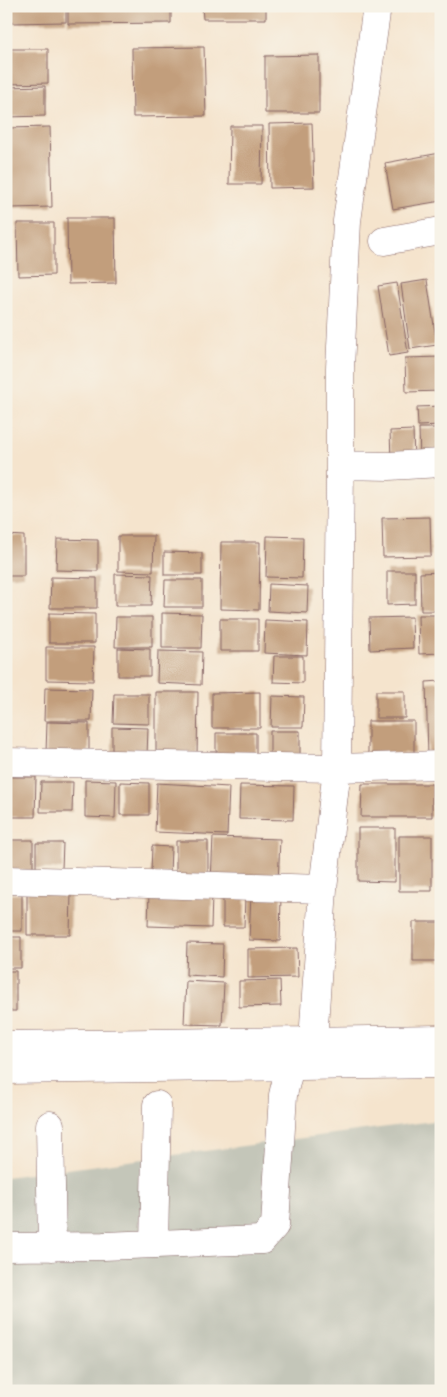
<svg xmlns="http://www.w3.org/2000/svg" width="447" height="1397" font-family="'Libre Caslon Text',serif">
<rect width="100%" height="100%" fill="#f7f3e8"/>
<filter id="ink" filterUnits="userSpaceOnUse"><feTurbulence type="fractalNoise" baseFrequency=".02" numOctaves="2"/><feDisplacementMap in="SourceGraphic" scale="10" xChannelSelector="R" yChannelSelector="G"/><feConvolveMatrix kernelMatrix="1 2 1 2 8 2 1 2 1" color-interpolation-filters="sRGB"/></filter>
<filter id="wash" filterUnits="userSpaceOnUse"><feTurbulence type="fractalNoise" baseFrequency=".0096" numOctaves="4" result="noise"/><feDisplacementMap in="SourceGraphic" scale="20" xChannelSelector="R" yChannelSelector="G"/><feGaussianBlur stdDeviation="1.12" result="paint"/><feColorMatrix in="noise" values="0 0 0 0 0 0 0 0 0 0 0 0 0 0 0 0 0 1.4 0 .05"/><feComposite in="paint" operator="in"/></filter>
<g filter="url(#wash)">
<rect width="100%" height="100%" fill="#f5e4cd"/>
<path fill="#c4c6b9" d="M 441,1120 L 441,1391 L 6,1391 L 6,1177 Z"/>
<g id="blocks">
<path fill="#c29e7c" d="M 11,6 L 66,6 L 66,22 L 11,23 Z
M 68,6 L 171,6 L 171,23 L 68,24 Z
M 202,6 L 266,6 L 266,19 L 203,19 Z
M 204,47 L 206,116 L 133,117 L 132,48 Z
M 10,49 L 48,49 L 48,83 L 10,84 Z
M 319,55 L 319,113 L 265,113 L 265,56 Z
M 45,86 L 45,116 L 7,117 L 7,87 Z
M 312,123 L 314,187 L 270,188 L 269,124 Z
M 230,126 L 262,126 L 261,184 L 229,184 Z
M 50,127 L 52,207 L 10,208 L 8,128 Z
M 440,153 L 441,201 L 393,209 L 385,163 Z
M 67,218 L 115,218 L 116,283 L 68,284 Z
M 17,223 L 54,223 L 54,275 L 18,276 Z
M 427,280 L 437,345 L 410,349 L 401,284 Z
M 397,283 L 408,353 L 389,356 L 378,286 Z
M 441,357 L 441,391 L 406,392 L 405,358 Z
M 441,406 L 441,425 L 418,426 L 417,407 Z
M 419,428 L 441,428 L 441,460 L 420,460 Z
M 413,430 L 414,460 L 391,460 L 390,431 Z
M 430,517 L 431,556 L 383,557 L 382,518 Z
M 6,535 L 24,536 L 24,576 L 6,576 Z
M 118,536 L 154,536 L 153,572 L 118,571 Z
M 267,536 L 303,537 L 302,578 L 266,577 Z
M 57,539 L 98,540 L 98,571 L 56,570 Z
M 221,542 L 260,542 L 259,610 L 220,609 Z
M 164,552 L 202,553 L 202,575 L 164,575 Z
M 387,571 L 415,571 L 415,604 L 387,605 Z
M 441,572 L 441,611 L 421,611 L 420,573 Z
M 115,574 L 152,575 L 151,606 L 115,606 Z
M 51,577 L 97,578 L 97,608 L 50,608 Z
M 165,580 L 202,580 L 202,607 L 164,607 Z
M 269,584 L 308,586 L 307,613 L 268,611 Z
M 49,613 L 95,614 L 95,643 L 49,643 Z
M 162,613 L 202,614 L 201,648 L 162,648 Z
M 418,615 L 441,615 L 441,653 L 419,654 Z
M 116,617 L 152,617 L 152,647 L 115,647 Z
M 412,617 L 413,648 L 370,650 L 369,618 Z
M 220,619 L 258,619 L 258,651 L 220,651 Z
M 265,620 L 308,622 L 307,655 L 264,653 Z
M 46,647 L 94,647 L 93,681 L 46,680 Z
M 118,648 L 150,649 L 150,676 L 118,676 Z
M 158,651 L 202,652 L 201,685 L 157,683 Z
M 274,656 L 303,656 L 303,683 L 273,682 Z
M 441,681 L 441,757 L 428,757 L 426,682 Z
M 45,688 L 92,689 L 91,721 L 44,721 Z
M 376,691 L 405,691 L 405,718 L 376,718 Z
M 156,692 L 198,692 L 197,757 L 156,757 Z
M 260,692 L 260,728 L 212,728 L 212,693 Z
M 114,694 L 149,694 L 149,724 L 113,723 Z
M 272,696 L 304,697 L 303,727 L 271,727 Z
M 368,721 L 414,721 L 414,753 L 368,754 Z
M 47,722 L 89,723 L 89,754 L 46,753 Z
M 112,727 L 148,728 L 147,756 L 112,756 Z
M 270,731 L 300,731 L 300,760 L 270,759 Z
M 216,733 L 256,733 L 256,761 L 216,761 Z
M 9,777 L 36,777 L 35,817 L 9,817 Z
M 85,780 L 116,781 L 115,818 L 85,817 Z
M 41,782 L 73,782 L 72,812 L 40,812 Z
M 120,782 L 149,783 L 149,815 L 120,815 Z
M 157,783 L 229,787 L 227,835 L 155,832 Z
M 362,784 L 432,784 L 432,817 L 361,817 Z
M 240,785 L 294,786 L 293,820 L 239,819 Z
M 358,828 L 395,828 L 395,882 L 358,881 Z
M 399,836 L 432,836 L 432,891 L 399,891 Z
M 213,837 L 280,839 L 278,884 L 211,881 Z
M 6,840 L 33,840 L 33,871 L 6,870 Z
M 176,841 L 208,841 L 208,878 L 176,878 Z
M 36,843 L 63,843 L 62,869 L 36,869 Z
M 152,846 L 171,847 L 170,874 L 151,873 Z
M 27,891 L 71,892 L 70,935 L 27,935 Z
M 149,892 L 212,894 L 211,928 L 148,926 Z
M 6,894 L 22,894 L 22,931 L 6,931 Z
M 251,894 L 281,895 L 280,941 L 249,940 Z
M 223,895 L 245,896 L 244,927 L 223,927 Z
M 413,922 L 441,922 L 441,961 L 413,961 Z
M 6,937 L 21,937 L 21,968 L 6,968 Z
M 187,943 L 223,944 L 222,977 L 186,975 Z
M 297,948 L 298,977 L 248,978 L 248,949 Z
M 6,971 L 16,971 L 16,1011 L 6,1011 Z
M 280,980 L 281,1006 L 239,1007 L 239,981 Z
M 186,981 L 224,983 L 222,1025 L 184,1024 Z"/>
</g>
</g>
<g filter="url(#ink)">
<use href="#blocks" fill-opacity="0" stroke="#866464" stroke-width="1"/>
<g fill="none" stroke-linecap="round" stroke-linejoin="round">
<g stroke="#866464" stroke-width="29">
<path id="minor" d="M 384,241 L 441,231
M 340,465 L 389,466 L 441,463
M 6,762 L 337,768 L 441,765
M 6,880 L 323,889
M 313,1041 L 323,889 L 337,768 L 340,465 L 340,368 L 347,221 L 377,6
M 6,1045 L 441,1039
M 6,1070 L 441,1064
M 50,1125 L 52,1247
M 154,1244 L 157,1105
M 6,1247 L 103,1246 L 262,1240 L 275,1225 L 283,1095 L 290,1066"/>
</g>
<use href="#minor" stroke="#fff" stroke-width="28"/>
</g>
</g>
<rect width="447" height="1397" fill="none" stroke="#f7f3e8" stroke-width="25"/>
</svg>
